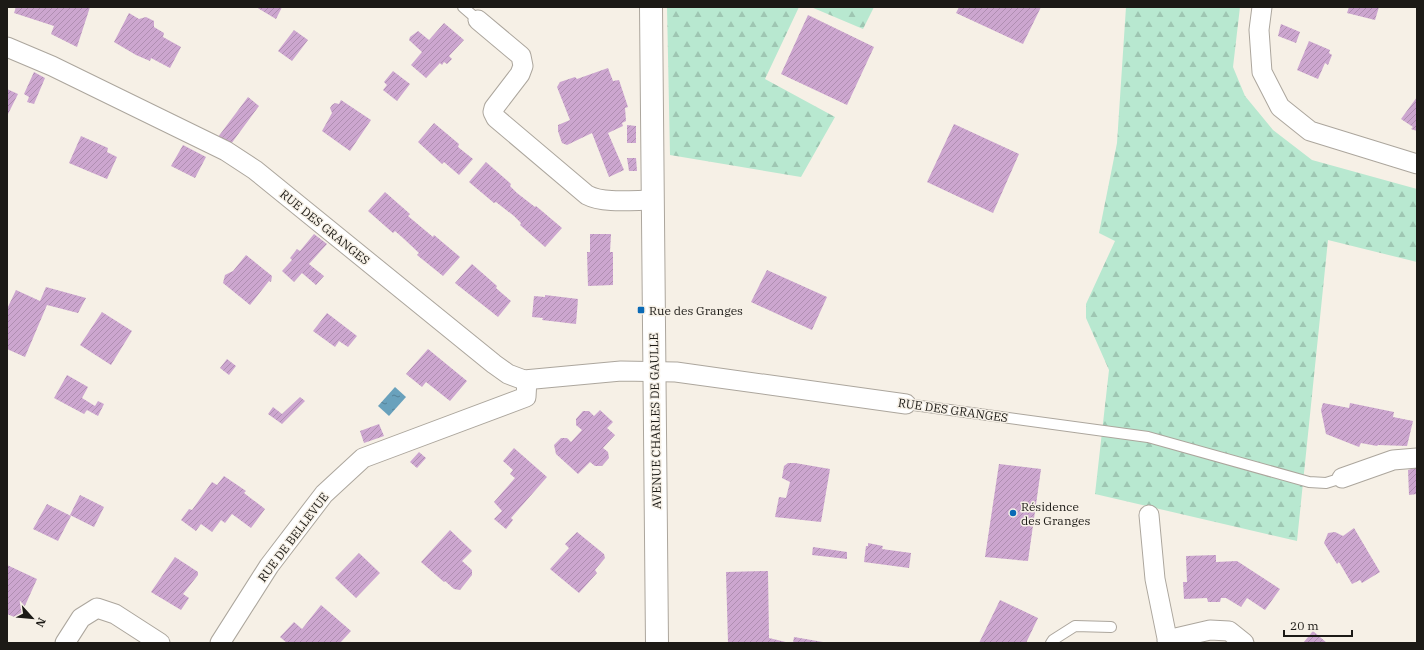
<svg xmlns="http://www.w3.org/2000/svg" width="1424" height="650" font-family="'IBM Plex Serif',serif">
<defs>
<pattern id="forest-firs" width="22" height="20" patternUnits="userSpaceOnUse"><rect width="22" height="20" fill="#b8e8d0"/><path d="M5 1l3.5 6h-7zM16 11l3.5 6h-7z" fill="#9ec6b2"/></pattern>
<pattern id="water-ripples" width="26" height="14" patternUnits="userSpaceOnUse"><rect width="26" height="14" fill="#69a1bc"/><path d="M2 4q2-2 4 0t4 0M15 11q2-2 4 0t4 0" fill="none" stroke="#568298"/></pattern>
<pattern id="building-hatch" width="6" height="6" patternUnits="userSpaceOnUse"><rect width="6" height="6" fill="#cca6cf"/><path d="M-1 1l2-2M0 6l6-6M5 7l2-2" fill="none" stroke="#af8eb1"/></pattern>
</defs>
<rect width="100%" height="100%" fill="#f6f0e6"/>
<path fill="url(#forest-firs)" d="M 667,7 L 799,7 L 765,79 L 835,117 L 801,177 L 670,155 Z
M 811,7 L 874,7 L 863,29 Z
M 1126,7 L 1240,7 L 1233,67 L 1245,96 L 1273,130 L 1312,160 L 1417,189 L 1417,262 L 1328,240 L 1297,541 L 1095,494 L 1109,370 L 1086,318 L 1086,304 L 1115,241 L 1099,233 L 1117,143 Z"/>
<path fill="url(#water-ripples)" d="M 395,387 L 406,397 L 389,416 L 378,406 Z"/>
<path fill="url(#building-hatch)" d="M 16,7 L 90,7 L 77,47 L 51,34 L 54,26 L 14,13 Z
M 256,7 L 282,7 L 276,19 Z
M 959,7 L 1041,7 L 1023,44 L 956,13 Z
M 1349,7 L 1379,7 L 1375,20 L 1347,13 Z
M 129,13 L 139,19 L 146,17 L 154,21 L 154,27 L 164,33 L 163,37 L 181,47 L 170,68 L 151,58 L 150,61 L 136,55 L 114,42 Z
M 808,15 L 874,47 L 847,105 L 781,74 Z
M 444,23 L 464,40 L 449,56 L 452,59 L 447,64 L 444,62 L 442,65 L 440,63 L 426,78 L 411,65 L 422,52 L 409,40 L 410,37 L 418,31 L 429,40 Z
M 1281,24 L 1300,32 L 1296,43 L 1278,36 Z
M 294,30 L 308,40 L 292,61 L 278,51 Z
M 1309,41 L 1330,50 L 1329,53 L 1332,55 L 1328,65 L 1325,63 L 1318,79 L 1297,70 Z
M 608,68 L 613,81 L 619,80 L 628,107 L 625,108 L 626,121 L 622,123 L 623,126 L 608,133 L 624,170 L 609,177 L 592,133 L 567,145 L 562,143 L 558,131 L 558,125 L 570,120 L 557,87 L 560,82 L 575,77 L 577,79 Z
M 393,71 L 410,84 L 397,101 L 383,90 L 387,85 L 384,82 Z
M 34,72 L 45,78 L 34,104 L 27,102 L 29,97 L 24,94 Z
M 7,89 L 18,94 L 7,116 Z
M 248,97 L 259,106 L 231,144 L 218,137 Z
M 1417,97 L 1417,131 L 1411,129 L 1413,127 L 1401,119 Z
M 341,100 L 371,120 L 350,151 L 322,131 L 332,113 L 330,108 L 332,105 L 335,103 L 339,104 Z
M 434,123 L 459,144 L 458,147 L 473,159 L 459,175 L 444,162 L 442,164 L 418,142 Z
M 954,124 L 1019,154 L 993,213 L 927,182 Z
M 627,125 L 636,126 L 636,143 L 627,143 Z
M 81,136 L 108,148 L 107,152 L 117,157 L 107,179 L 69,163 Z
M 183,145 L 206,157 L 195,178 L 171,166 Z
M 627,158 L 636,158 L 637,171 L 629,171 Z
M 486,162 L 511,184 L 510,186 L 517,193 L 535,207 L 536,206 L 562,228 L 545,247 L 520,225 L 521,223 L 514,216 L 496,202 L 494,203 L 469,182 Z
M 385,192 L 410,214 L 408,216 L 433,237 L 434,235 L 460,257 L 443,276 L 417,255 L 419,253 L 403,238 L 395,231 L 393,233 L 368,211 Z
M 314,234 L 327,244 L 309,264 L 324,276 L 316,285 L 302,273 L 294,282 L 282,271 L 292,260 L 290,258 L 297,249 L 300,251 Z
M 590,234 L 611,234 L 610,252 L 613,252 L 613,285 L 588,286 L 587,252 L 590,252 Z
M 246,255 L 272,276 L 271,282 L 269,281 L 250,305 L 223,283 L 225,275 L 233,271 Z
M 472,264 L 497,286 L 496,288 L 511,301 L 498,317 L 455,283 Z
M 767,270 L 827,297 L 812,330 L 751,302 Z
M 46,287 L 86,298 L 78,313 L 47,305 L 25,357 L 7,349 L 7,309 L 16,290 L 40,301 Z
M 545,295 L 578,299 L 576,324 L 542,320 L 543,318 L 532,317 L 534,296 L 545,297 Z
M 102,312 L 132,331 L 111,365 L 80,345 Z
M 327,313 L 357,336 L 348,347 L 339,341 L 335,347 L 313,331 Z
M 428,349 L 467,381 L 450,401 L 426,382 L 422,387 L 406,374 Z
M 227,359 L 236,366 L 229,375 L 220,368 Z
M 67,375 L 88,387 L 82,398 L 95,406 L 98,401 L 104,404 L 98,416 L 87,410 L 84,414 L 54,398 Z
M 300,397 L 305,401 L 282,424 L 268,414 L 273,407 L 282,414 Z
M 1323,403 L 1349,408 L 1350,403 L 1394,412 L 1393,417 L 1413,421 L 1407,446 L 1378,445 L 1377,446 L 1361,443 L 1359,447 L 1326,434 L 1321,410 Z
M 600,410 L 613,422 L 607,428 L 615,435 L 603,448 L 608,452 L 609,458 L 602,466 L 595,466 L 590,462 L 578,474 L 556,454 L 554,445 L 561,438 L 567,438 L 571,442 L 582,430 L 576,425 L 576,419 L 583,411 L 589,411 L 594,416 Z
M 379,424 L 384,436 L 364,443 L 360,431 Z
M 514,448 L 547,477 L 511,518 L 513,520 L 506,529 L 494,519 L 502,511 L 494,502 L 515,478 L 510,474 L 513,470 L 503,461 Z
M 419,452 L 426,458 L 417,468 L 410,462 Z
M 788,463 L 795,463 L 830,469 L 821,522 L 775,517 L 779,497 L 786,498 L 790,482 L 782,478 L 784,466 Z
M 999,464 L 1041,469 L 1028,561 L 985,557 Z
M 1417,467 L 1417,494 L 1409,495 L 1408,470 Z
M 224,476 L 246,491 L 244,493 L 265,509 L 251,528 L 232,514 L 225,523 L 221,520 L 212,532 L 201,524 L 196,531 L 181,520 L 189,509 L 192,510 L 212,482 L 217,485 Z
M 80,495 L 104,507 L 94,527 L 70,515 Z
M 47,504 L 71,516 L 58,541 L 33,529 Z
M 1354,528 L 1380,572 L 1362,583 L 1360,580 L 1352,584 L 1339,562 L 1337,564 L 1324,543 L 1328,533 L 1335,532 L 1343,536 Z
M 450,530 L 472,551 L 462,561 L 472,570 L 472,575 L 460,590 L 454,589 L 445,581 L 444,582 L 421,562 Z
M 577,532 L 604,554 L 605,558 L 595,570 L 597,573 L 579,593 L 550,569 L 569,548 L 565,544 Z
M 868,543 L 883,546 L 882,549 L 911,553 L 909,568 L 864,562 L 866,546 L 868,546 Z
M 813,547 L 847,552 L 847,559 L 812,555 Z
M 359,553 L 380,573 L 356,598 L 335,578 Z
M 1216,555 L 1216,562 L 1237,561 L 1280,589 L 1265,610 L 1247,598 L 1241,607 L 1226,598 L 1221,598 L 1220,602 L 1208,602 L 1207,598 L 1184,599 L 1183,582 L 1187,582 L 1186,556 Z
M 175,557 L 198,572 L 198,575 L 183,594 L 189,598 L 181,610 L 151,592 Z
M 7,565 L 37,579 L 19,619 L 7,614 Z
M 768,571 L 769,638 L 790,643 L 728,643 L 726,572 Z
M 1000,600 L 1038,618 L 1026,643 L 979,643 Z
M 321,605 L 351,631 L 340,643 L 287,643 L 280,637 L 294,622 L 302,629 Z
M 1313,631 L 1327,643 L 1303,643 Z
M 794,637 L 823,642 L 823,643 L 793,643 Z"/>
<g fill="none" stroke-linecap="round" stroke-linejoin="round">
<g stroke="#aca69d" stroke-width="12">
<path id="lane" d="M 463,7 L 478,20
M 906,404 L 1148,437 L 1309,482 L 1326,483 L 1342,478
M 1051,643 L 1053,640 L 1075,626 L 1111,627"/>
</g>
<g stroke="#aca69d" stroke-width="21">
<path id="street" d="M 1262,7 L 1259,30 L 1262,72 L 1280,107 L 1310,131 L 1417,164
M 478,20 L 521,56 L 523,66 L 520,74 L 494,108 L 493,112 L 496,118 L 587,195 C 604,204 634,200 653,200
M 7,47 L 52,66 L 226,151 L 255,170 L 494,364 L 508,374 L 524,380 L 621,371 L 676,372 L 906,404
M 1342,478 L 1393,460 L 1417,458
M 1149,515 L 1155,579 L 1168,643
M 1167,640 L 1210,630 L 1229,631 L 1244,643
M 65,643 L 81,618 L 97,608 L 115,614 L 160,643
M 220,643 L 269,566 L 324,494 L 363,458 L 526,397 L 527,380"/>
</g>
<g stroke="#aca69d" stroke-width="24">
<path id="secondary" d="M 651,7 L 657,643"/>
</g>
<use href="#lane" stroke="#fff" stroke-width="10"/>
<use href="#street" stroke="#fff" stroke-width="19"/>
<use href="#secondary" stroke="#fff" stroke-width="22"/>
</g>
<g fill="#0a6ab6" stroke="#f6f0e6" stroke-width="1.5">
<rect x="637" y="306" width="8" height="8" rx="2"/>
<circle cx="1013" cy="513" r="4"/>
</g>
<g text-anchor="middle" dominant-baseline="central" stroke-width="3" stroke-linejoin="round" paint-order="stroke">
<g font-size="12" fill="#1c1a16" stroke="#f6f0e6">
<text transform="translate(325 227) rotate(39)">RUE DES GRANGES</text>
<text transform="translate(953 410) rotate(8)">RUE DES GRANGES</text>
<text transform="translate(655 421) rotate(-91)">AVENUE CHARLES DE GAULLE</text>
<text transform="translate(293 537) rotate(-53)">RUE DE BELLEVUE</text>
</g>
<g font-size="12" fill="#1c1a16" stroke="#f6f0e6" text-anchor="start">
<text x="649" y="310">Rue des Granges</text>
<text x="1021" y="506">Résidence<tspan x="1021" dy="14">des Granges</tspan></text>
</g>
</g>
<rect width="1424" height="650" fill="none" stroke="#1c1a16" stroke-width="16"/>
<g transform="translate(32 618) rotate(117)" stroke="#f6f0e6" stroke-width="3" paint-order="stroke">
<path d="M0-3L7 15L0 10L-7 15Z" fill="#1c1a16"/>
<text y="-6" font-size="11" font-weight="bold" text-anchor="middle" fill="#1c1a16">N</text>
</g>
<path d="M1284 630v6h68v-6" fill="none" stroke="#1c1a16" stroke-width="2"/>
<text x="1290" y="630" font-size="12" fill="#1c1a16" stroke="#f6f0e6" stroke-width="3" paint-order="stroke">20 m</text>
</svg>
